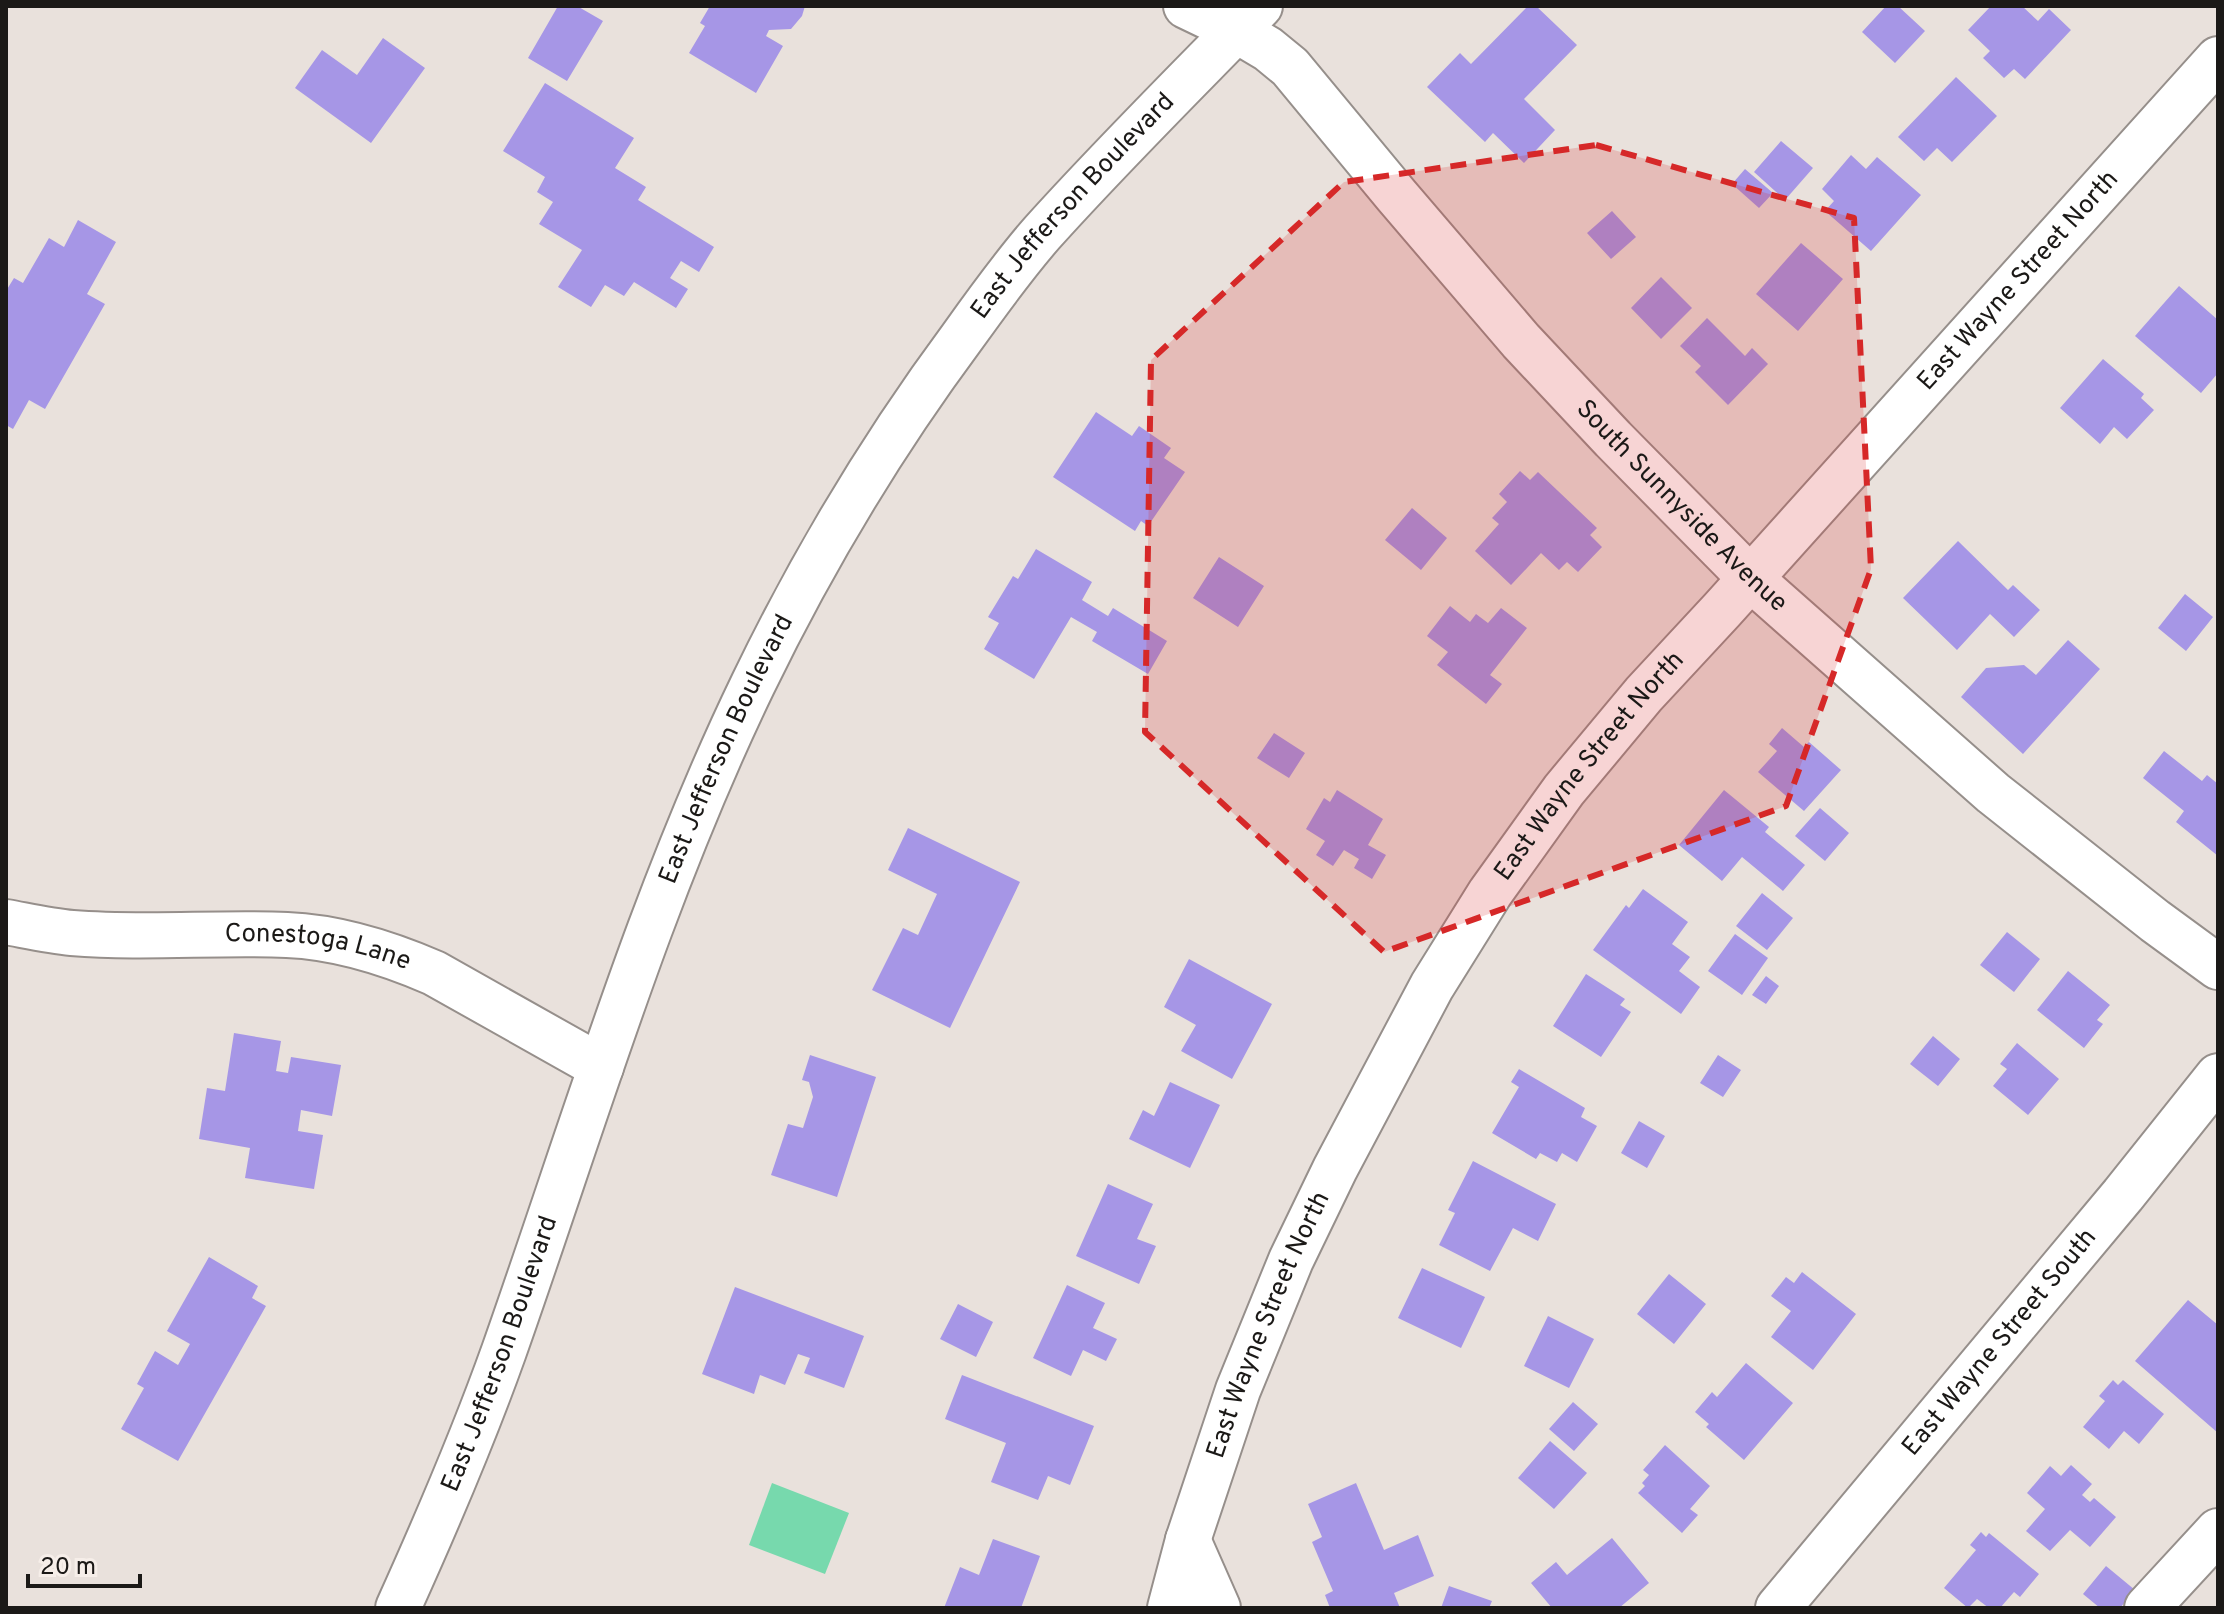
<svg xmlns="http://www.w3.org/2000/svg" width="2224" height="1614" font-family="Overpass,sans-serif">
<rect width="100%" height="100%" fill="#e9e1dc"/>
<path fill="#77d9ad" d="M 772,1483 L 849,1513 L 825,1574 L 749,1545 Z"/>
<path fill="#a696e6" d="M 558,6 L 577,6 L 603,21 L 567,81 L 528,58 Z
M 710,6 L 805,6 L 802,16 L 791,29 L 769,30 L 766,36 L 783,46 L 756,93 L 689,53 L 705,26 L 700,23 Z
M 1528,6 L 1536,6 L 1577,45 L 1524,99 L 1555,130 L 1524,163 L 1493,133 L 1485,142 L 1427,87 L 1460,53 L 1471,64 Z
M 1886,6 L 1898,6 L 1925,31 L 1895,63 L 1862,32 Z
M 1991,6 L 2022,6 L 2038,21 L 2049,9 L 2071,30 L 2025,79 L 2014,69 L 2004,78 L 1983,58 L 1990,51 L 1968,30 Z
M 383,38 L 425,68 L 371,143 L 295,88 L 322,50 L 357,75 Z
M 1956,77 L 1997,116 L 1952,162 L 1937,148 L 1924,161 L 1898,137 Z
M 545,83 L 634,138 L 615,168 L 646,187 L 638,200 L 714,247 L 699,272 L 681,261 L 670,278 L 688,289 L 676,308 L 634,282 L 624,296 L 605,285 L 591,307 L 558,287 L 582,250 L 539,224 L 553,202 L 537,192 L 545,177 L 503,151 Z
M 1781,141 L 1813,168 L 1785,200 L 1754,172 Z
M 1851,155 L 1866,169 L 1877,157 L 1921,195 L 1871,251 L 1825,211 L 1834,201 L 1822,189 Z
M 1745,169 L 1773,193 L 1759,208 L 1732,184 Z
M 1612,211 L 1636,237 L 1611,259 L 1587,233 Z
M 78,220 L 116,242 L 87,294 L 105,304 L 45,409 L 29,400 L 13,429 L 6,425 L 6,291 L 14,278 L 23,283 L 49,238 L 64,247 Z
M 1801,243 L 1843,279 L 1798,331 L 1756,294 Z
M 1661,277 L 1692,308 L 1661,339 L 1631,308 Z
M 2179,286 L 2218,320 L 2218,373 L 2201,393 L 2135,336 Z
M 1707,318 L 1745,356 L 1752,348 L 1768,364 L 1728,405 L 1695,372 L 1701,366 L 1680,346 Z
M 2103,359 L 2144,394 L 2141,398 L 2154,410 L 2127,439 L 2114,427 L 2100,444 L 2060,408 Z
M 1096,412 L 1132,436 L 1139,426 L 1171,448 L 1164,458 L 1185,472 L 1148,526 L 1141,521 L 1135,531 L 1053,477 Z
M 1520,471 L 1530,480 L 1538,472 L 1597,528 L 1590,535 L 1602,547 L 1578,572 L 1567,562 L 1559,570 L 1541,553 L 1511,585 L 1475,551 L 1499,524 L 1492,518 L 1507,502 L 1499,494 Z
M 1412,508 L 1447,538 L 1421,570 L 1385,540 Z
M 1958,541 L 2008,590 L 2013,585 L 2040,610 L 2014,637 L 1990,614 L 1957,650 L 1903,598 Z
M 1036,549 L 1092,582 L 1082,600 L 1108,616 L 1113,608 L 1167,641 L 1148,674 L 1092,641 L 1097,632 L 1071,617 L 1034,679 L 984,649 L 999,623 L 988,617 L 1013,576 L 1018,579 Z
M 1219,557 L 1264,586 L 1238,627 L 1193,598 Z
M 2185,594 L 2213,617 L 2186,651 L 2158,628 Z
M 1450,606 L 1470,622 L 1476,614 L 1488,623 L 1501,608 L 1527,628 L 1490,675 L 1502,684 L 1486,704 L 1437,665 L 1448,652 L 1427,636 Z
M 2068,640 L 2100,669 L 2023,754 L 1961,697 L 1986,668 L 2024,665 L 2036,675 Z
M 1782,728 L 1804,747 L 1809,742 L 1841,770 L 1804,811 L 1758,772 L 1777,751 L 1769,744 Z
M 1274,733 L 1305,753 L 1289,778 L 1257,758 Z
M 2164,751 L 2202,781 L 2207,775 L 2218,784 L 2218,856 L 2176,822 L 2184,811 L 2143,778 Z
M 1337,790 L 1383,819 L 1368,845 L 1386,855 L 1372,879 L 1354,868 L 1359,859 L 1344,850 L 1333,866 L 1316,855 L 1325,841 L 1306,829 L 1324,798 L 1330,802 Z
M 1724,790 L 1769,827 L 1765,832 L 1805,865 L 1783,891 L 1742,857 L 1722,881 L 1679,845 Z
M 1820,808 L 1849,833 L 1825,861 L 1795,836 Z
M 908,828 L 1020,882 L 950,1028 L 872,990 L 903,928 L 918,935 L 937,894 L 888,870 Z
M 1643,889 L 1688,922 L 1672,944 L 1690,957 L 1679,971 L 1700,987 L 1681,1014 L 1593,950 L 1626,905 L 1629,908 Z
M 1762,893 L 1793,918 L 1767,950 L 1736,926 Z
M 2007,932 L 2040,959 L 2014,992 L 1980,965 Z
M 1735,934 L 1768,958 L 1742,995 L 1708,971 Z
M 1189,959 L 1272,1004 L 1232,1079 L 1181,1051 L 1196,1025 L 1164,1007 Z
M 2068,971 L 2110,1005 L 2097,1020 L 2103,1024 L 2084,1048 L 2037,1010 Z
M 1586,974 L 1625,999 L 1620,1005 L 1631,1012 L 1601,1057 L 1553,1026 Z
M 1766,976 L 1779,986 L 1766,1004 L 1752,995 Z
M 234,1033 L 281,1041 L 276,1071 L 288,1073 L 291,1057 L 341,1065 L 332,1116 L 301,1110 L 298,1131 L 323,1135 L 314,1189 L 245,1178 L 250,1148 L 199,1139 L 207,1088 L 225,1091 Z
M 1933,1036 L 1960,1059 L 1938,1086 L 1910,1064 Z
M 2017,1043 L 2059,1079 L 2028,1115 L 1993,1086 L 2007,1069 L 2000,1064 Z
M 810,1055 L 876,1077 L 837,1197 L 771,1175 L 788,1124 L 803,1128 L 813,1097 L 809,1082 L 802,1080 Z
M 1718,1055 L 1741,1070 L 1723,1097 L 1700,1083 Z
M 1519,1069 L 1585,1108 L 1581,1117 L 1597,1126 L 1577,1162 L 1562,1153 L 1557,1162 L 1540,1153 L 1536,1159 L 1492,1133 L 1519,1087 L 1511,1082 Z
M 1170,1082 L 1220,1105 L 1190,1168 L 1129,1139 L 1143,1110 L 1154,1116 Z
M 1639,1121 L 1665,1136 L 1647,1168 L 1621,1153 Z
M 1473,1161 L 1556,1204 L 1538,1241 L 1513,1228 L 1490,1271 L 1439,1245 L 1455,1213 L 1448,1210 Z
M 1108,1184 L 1153,1204 L 1137,1239 L 1156,1246 L 1139,1284 L 1076,1256 Z
M 209,1257 L 258,1286 L 252,1298 L 266,1306 L 178,1461 L 121,1429 L 144,1388 L 137,1384 L 155,1351 L 178,1365 L 190,1344 L 167,1331 Z
M 1422,1268 L 1485,1297 L 1461,1348 L 1398,1318 Z
M 1802,1272 L 1856,1314 L 1813,1370 L 1771,1337 L 1791,1311 L 1771,1296 L 1786,1277 L 1794,1283 Z
M 1669,1274 L 1706,1304 L 1674,1344 L 1637,1314 Z
M 1067,1285 L 1105,1303 L 1093,1328 L 1117,1339 L 1106,1361 L 1083,1350 L 1071,1376 L 1033,1358 Z
M 735,1287 L 864,1336 L 844,1388 L 804,1373 L 810,1358 L 798,1354 L 785,1385 L 760,1375 L 754,1394 L 702,1374 Z
M 2188,1300 L 2218,1325 L 2218,1433 L 2135,1361 Z
M 958,1304 L 993,1322 L 976,1357 L 940,1339 Z
M 1548,1316 L 1594,1339 L 1569,1388 L 1524,1366 Z
M 1746,1363 L 1793,1403 L 1744,1460 L 1706,1427 L 1709,1424 L 1695,1412 L 1712,1392 L 1717,1397 Z
M 962,1375 L 1094,1426 L 1070,1485 L 1048,1476 L 1038,1500 L 991,1482 L 1006,1443 L 945,1419 Z
M 2113,1380 L 2118,1385 L 2123,1380 L 2164,1414 L 2139,1444 L 2124,1431 L 2109,1449 L 2083,1427 L 2105,1401 L 2099,1396 Z
M 1573,1402 L 1598,1424 L 1574,1451 L 1549,1429 Z
M 1550,1441 L 1587,1473 L 1554,1509 L 1518,1478 Z
M 1665,1445 L 1710,1486 L 1690,1509 L 1698,1515 L 1682,1533 L 1638,1493 L 1645,1486 L 1642,1483 L 1649,1475 L 1643,1470 Z
M 2071,1465 L 2092,1484 L 2082,1495 L 2090,1502 L 2094,1498 L 2116,1517 L 2090,1547 L 2070,1530 L 2050,1551 L 2026,1531 L 2045,1509 L 2027,1493 L 2050,1466 L 2061,1476 Z
M 1356,1483 L 1384,1550 L 1418,1535 L 1434,1576 L 1394,1593 L 1400,1608 L 1330,1608 L 1325,1595 L 1333,1591 L 1312,1542 L 1322,1537 L 1308,1504 Z
M 1981,1532 L 1986,1537 L 1989,1533 L 2039,1574 L 2020,1597 L 2014,1592 L 2000,1608 L 1989,1608 L 1977,1599 L 1968,1608 L 1944,1588 L 1976,1550 L 1970,1545 Z
M 1612,1538 L 1649,1583 L 1619,1608 L 1552,1608 L 1531,1583 L 1556,1562 L 1567,1575 Z
M 993,1539 L 1040,1556 L 1021,1608 L 944,1608 L 960,1567 L 979,1575 Z
M 2106,1566 L 2135,1590 L 2120,1608 L 2100,1608 L 2083,1594 Z
M 1449,1586 L 1492,1601 L 1489,1608 L 1441,1608 Z"/>
<g fill="none" stroke-linecap="round" stroke-linejoin="round">
<g stroke="#968f8b" stroke-width="48">
<g id="minor">
<path id="s1" d="M 1186,6 L 1236,30 L 1268,49 L 1290,67 L 1396,195 L 1521,341 L 1613,439 L 1751,579 L 1993,793 L 2155,921 L 2218,967"/>
<path id="s2" d="M 6,922 C 28,926 50,931 72,933 C 144,939 215,932 287,935 C 337,937 388,953 434,973 L 601,1067"/>
<path d="M 1188,1540 L 1218,1608"/>
<path id="s3" d="M 398,1608 C 436,1524 473,1438 504,1351 C 583,1127 649,899 753,684 C 812,562 882,445 963,336 C 988,301 1014,265 1042,233 C 1112,155 1187,81 1260,6"/>
<path id="s4" d="M 1170,1608 L 1188,1540 L 1238,1390 L 1291,1260 L 1335,1169 L 1432,986 L 1490,893 L 1564,790 L 1644,694 L 1722,610 L 2218,59"/>
<path id="s5" d="M 1778,1608 L 2123,1195 L 2218,1076"/>
<path d="M 2147,1608 L 2218,1531"/>
</g>
</g>
<use href="#minor" stroke="#fff" stroke-width="44"/>
</g>
<path fill="#d62828" fill-opacity="0.2" stroke="#d62828" stroke-width="6" stroke-dasharray="16 10" stroke-linejoin="round" d="M 1596,145 L 1854,218 L 1871,569 L 1786,806 L 1384,952 L 1145,732 L 1151,360 L 1344,182 Z"/>
<g text-anchor="middle" dominant-baseline="central" stroke-width="6" stroke-linejoin="round" paint-order="stroke">
<g font-size="26" fill="#1b1917" stroke="#f6eee9">
<text stroke="none"><textPath href="#s3" startOffset="1568">East Jefferson Boulevard</textPath></text>
<text stroke="none"><textPath href="#s4" startOffset="1596">East Wayne Street North</textPath></text>
<text stroke="none"><textPath href="#s1" startOffset="710">South Sunnyside Avenue</textPath></text>
<text stroke="none"><textPath href="#s3" startOffset="920">East Jefferson Boulevard</textPath></text>
<text stroke="none"><textPath href="#s4" startOffset="948">East Wayne Street North</textPath></text>
<text stroke="none"><textPath href="#s2" startOffset="314">Conestoga Lane</textPath></text>
<text stroke="none"><textPath href="#s4" startOffset="300">East Wayne Street North</textPath></text>
<text stroke="none"><textPath href="#s5" startOffset="346">East Wayne Street South</textPath></text>
<text stroke="none"><textPath href="#s3" startOffset="274">East Jefferson Boulevard</textPath></text>
</g>
</g>
<rect width="2224" height="1614" fill="none" stroke="#1b1917" stroke-width="16"/>
<path d="M28 1574v12h112v-12" fill="none" stroke="#1b1917" stroke-width="4"/>
<text x="40" y="1574" font-size="24" fill="#1b1917" stroke="#f6eee9" stroke-width="6" paint-order="stroke">20 m</text>
</svg>
